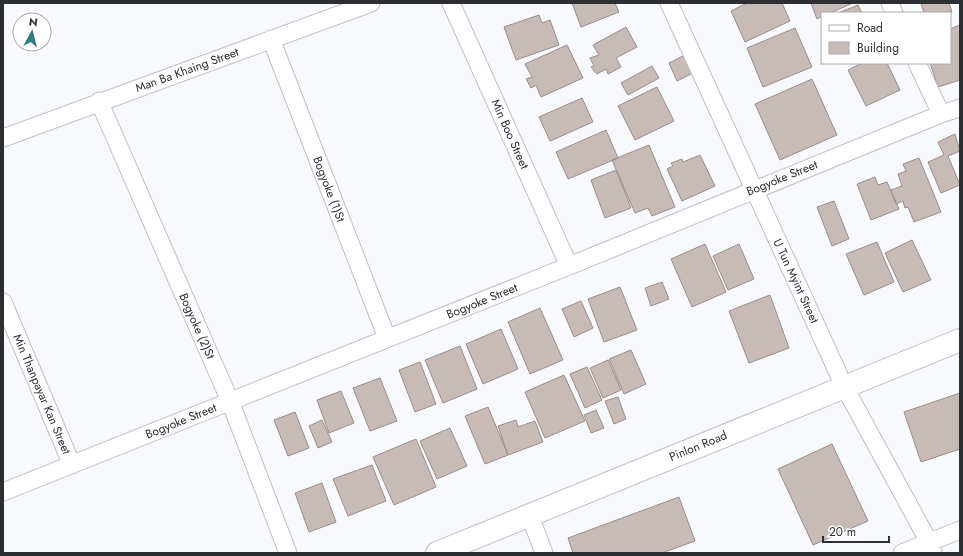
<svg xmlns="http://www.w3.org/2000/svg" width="963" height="556" font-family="Jost,sans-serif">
<rect width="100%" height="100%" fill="#f8f9fd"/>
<path fill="#c7bbb7" stroke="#998d89" d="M 572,3 L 615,3 L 619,12 L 581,27 Z
M 747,3 L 782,3 L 790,21 L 745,42 L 731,11 Z
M 811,3 L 853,3 L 830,13 L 822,13 L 822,16 L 817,19 Z
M 921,3 L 949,3 L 952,12 L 924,13 Z
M 858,5 L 862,13 L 838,13 Z
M 539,15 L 542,23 L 550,20 L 559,45 L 516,60 L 504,27 Z
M 960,25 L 960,80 L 938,87 L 930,63 L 950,63 L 950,29 Z
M 626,27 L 637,47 L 616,58 L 621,67 L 608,74 L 606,69 L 597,74 L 591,67 L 594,66 L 590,58 L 599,55 L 593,45 Z
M 795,28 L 812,67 L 763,87 L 747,48 Z
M 567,45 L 583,78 L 541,97 L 536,85 L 531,88 L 526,79 L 532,77 L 525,64 Z
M 687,54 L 695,72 L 677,81 L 669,63 Z
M 862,63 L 887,63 L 900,90 L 866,106 L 848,70 Z
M 652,66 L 659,78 L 628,95 L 621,83 Z
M 812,79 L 837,135 L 780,160 L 755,104 Z
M 657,87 L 674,121 L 635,140 L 618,106 Z
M 582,98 L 593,122 L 550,141 L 539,117 Z
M 606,130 L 618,158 L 568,179 L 556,152 Z
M 955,134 L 960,151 L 948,156 L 960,185 L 941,193 L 928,162 L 944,155 L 938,142 Z
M 649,145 L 675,207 L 652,216 L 648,208 L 635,213 L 612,160 Z
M 700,155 L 715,186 L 682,201 L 667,169 L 673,166 L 671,163 L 682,159 L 683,162 Z
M 919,158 L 941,212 L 914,222 L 908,207 L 905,208 L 903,201 L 896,204 L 891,190 L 902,186 L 898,174 L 906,171 L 903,164 Z
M 616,170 L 631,208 L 605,218 L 591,180 Z
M 875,177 L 878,185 L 887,182 L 899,209 L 871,220 L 857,184 Z
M 834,201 L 849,239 L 832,246 L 817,207 Z
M 912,240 L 931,280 L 903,292 L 885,253 Z
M 877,242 L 894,282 L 864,295 L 846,254 Z
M 705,244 L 726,292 L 692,307 L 671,259 Z
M 739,244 L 754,279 L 728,290 L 713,256 Z
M 662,282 L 669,299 L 651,306 L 645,288 Z
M 620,287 L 637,330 L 604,342 L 588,299 Z
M 770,295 L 789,348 L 749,363 L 729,311 Z
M 581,301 L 593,328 L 574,337 L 562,309 Z
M 540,308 L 563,360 L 530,374 L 508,322 Z
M 501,329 L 518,369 L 483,384 L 466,344 Z
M 460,346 L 477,389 L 443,403 L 425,360 Z
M 631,350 L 646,384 L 624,394 L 609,359 Z
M 608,360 L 621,390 L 603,398 L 590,368 Z
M 420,362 L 436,404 L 415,412 L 399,370 Z
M 587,367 L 602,400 L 585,408 L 570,374 Z
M 564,375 L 585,421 L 545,438 L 525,392 Z
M 380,378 L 397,421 L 370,431 L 353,388 Z
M 341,391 L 354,423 L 329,433 L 317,400 Z
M 960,393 L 960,449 L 921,462 L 904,412 Z
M 618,397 L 626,419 L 614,424 L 605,401 Z
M 488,407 L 508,455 L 485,464 L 465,416 Z
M 596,410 L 604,428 L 591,433 L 584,415 Z
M 295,412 L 309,448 L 288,456 L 274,420 Z
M 322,420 L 332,442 L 318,448 L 309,426 Z
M 516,420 L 518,427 L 535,421 L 543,442 L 508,455 L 498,426 Z
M 450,428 L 467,466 L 437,479 L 420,441 Z
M 416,439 L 436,487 L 394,505 L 373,457 Z
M 832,444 L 868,521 L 813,545 L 778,469 Z
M 372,465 L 386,501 L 348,516 L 333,479 Z
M 322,483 L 336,522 L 309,532 L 295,493 Z
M 679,497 L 695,541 L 662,553 L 573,553 L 568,538 Z"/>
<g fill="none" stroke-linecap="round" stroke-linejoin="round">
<g stroke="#bdbfca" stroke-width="19">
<path id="street" d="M 451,3 L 569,266
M 669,3 L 844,386 L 929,542 L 933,553
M 890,3 L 894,13
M 271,39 L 387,338
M 917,63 L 941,114
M 99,101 L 230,401 L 288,553
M 3,138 L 371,3
M 3,302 L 72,465
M 3,492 L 569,266 L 941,114 L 960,108
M 530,516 L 544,553
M 902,553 L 960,530"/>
</g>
<g stroke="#bdbfca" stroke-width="24">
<path id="primary" d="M 437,553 L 960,340"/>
</g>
<use href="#street" stroke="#fff" stroke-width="17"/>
<use href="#primary" stroke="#fff" stroke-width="22"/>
</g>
<g text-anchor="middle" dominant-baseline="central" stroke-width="3" stroke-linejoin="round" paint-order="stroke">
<g font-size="12" fill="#2d2e32" stroke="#fff">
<text transform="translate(187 70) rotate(-20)">Man Ba Khaing Street</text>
<text transform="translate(510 134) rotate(66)">Min Boo Street</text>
<text transform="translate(782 178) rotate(-22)">Bogyoke Street</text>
<text transform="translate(329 189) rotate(69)">Bogyoke (1)St</text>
<text transform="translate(796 281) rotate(65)">U Tun Myint Street</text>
<text transform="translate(482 301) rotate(-22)">Bogyoke Street</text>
<text transform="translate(197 326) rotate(66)">Bogyoke (2)St</text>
<text transform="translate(42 394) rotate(67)">Min Thanpayar Kan Street</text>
<text transform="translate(181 421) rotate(-22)">Bogyoke Street</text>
<text transform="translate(698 446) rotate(-22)">Pinlon Road</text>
</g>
</g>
<rect width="963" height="556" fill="none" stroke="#2d2e32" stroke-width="8"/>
<rect x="821" y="12" width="130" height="52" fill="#ffffff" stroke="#ababad"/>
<rect x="829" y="25" width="20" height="6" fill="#ffffff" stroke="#ababad"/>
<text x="857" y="32" font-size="12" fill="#2d2e32">Road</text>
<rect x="829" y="42" width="20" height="12" fill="#c7bbb7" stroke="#ababad"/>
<text x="857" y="52" font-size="12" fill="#2d2e32">Building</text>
<g transform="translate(32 32) rotate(7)"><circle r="19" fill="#ffffff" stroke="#ababad"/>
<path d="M0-3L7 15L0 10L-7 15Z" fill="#357e80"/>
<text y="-6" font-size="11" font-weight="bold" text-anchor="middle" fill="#2d2e32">N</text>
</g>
<path d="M823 536v6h66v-6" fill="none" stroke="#2d2e32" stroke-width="2"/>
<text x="829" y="536" font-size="12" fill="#2d2e32" stroke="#ffffff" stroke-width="3" paint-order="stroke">20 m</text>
</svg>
